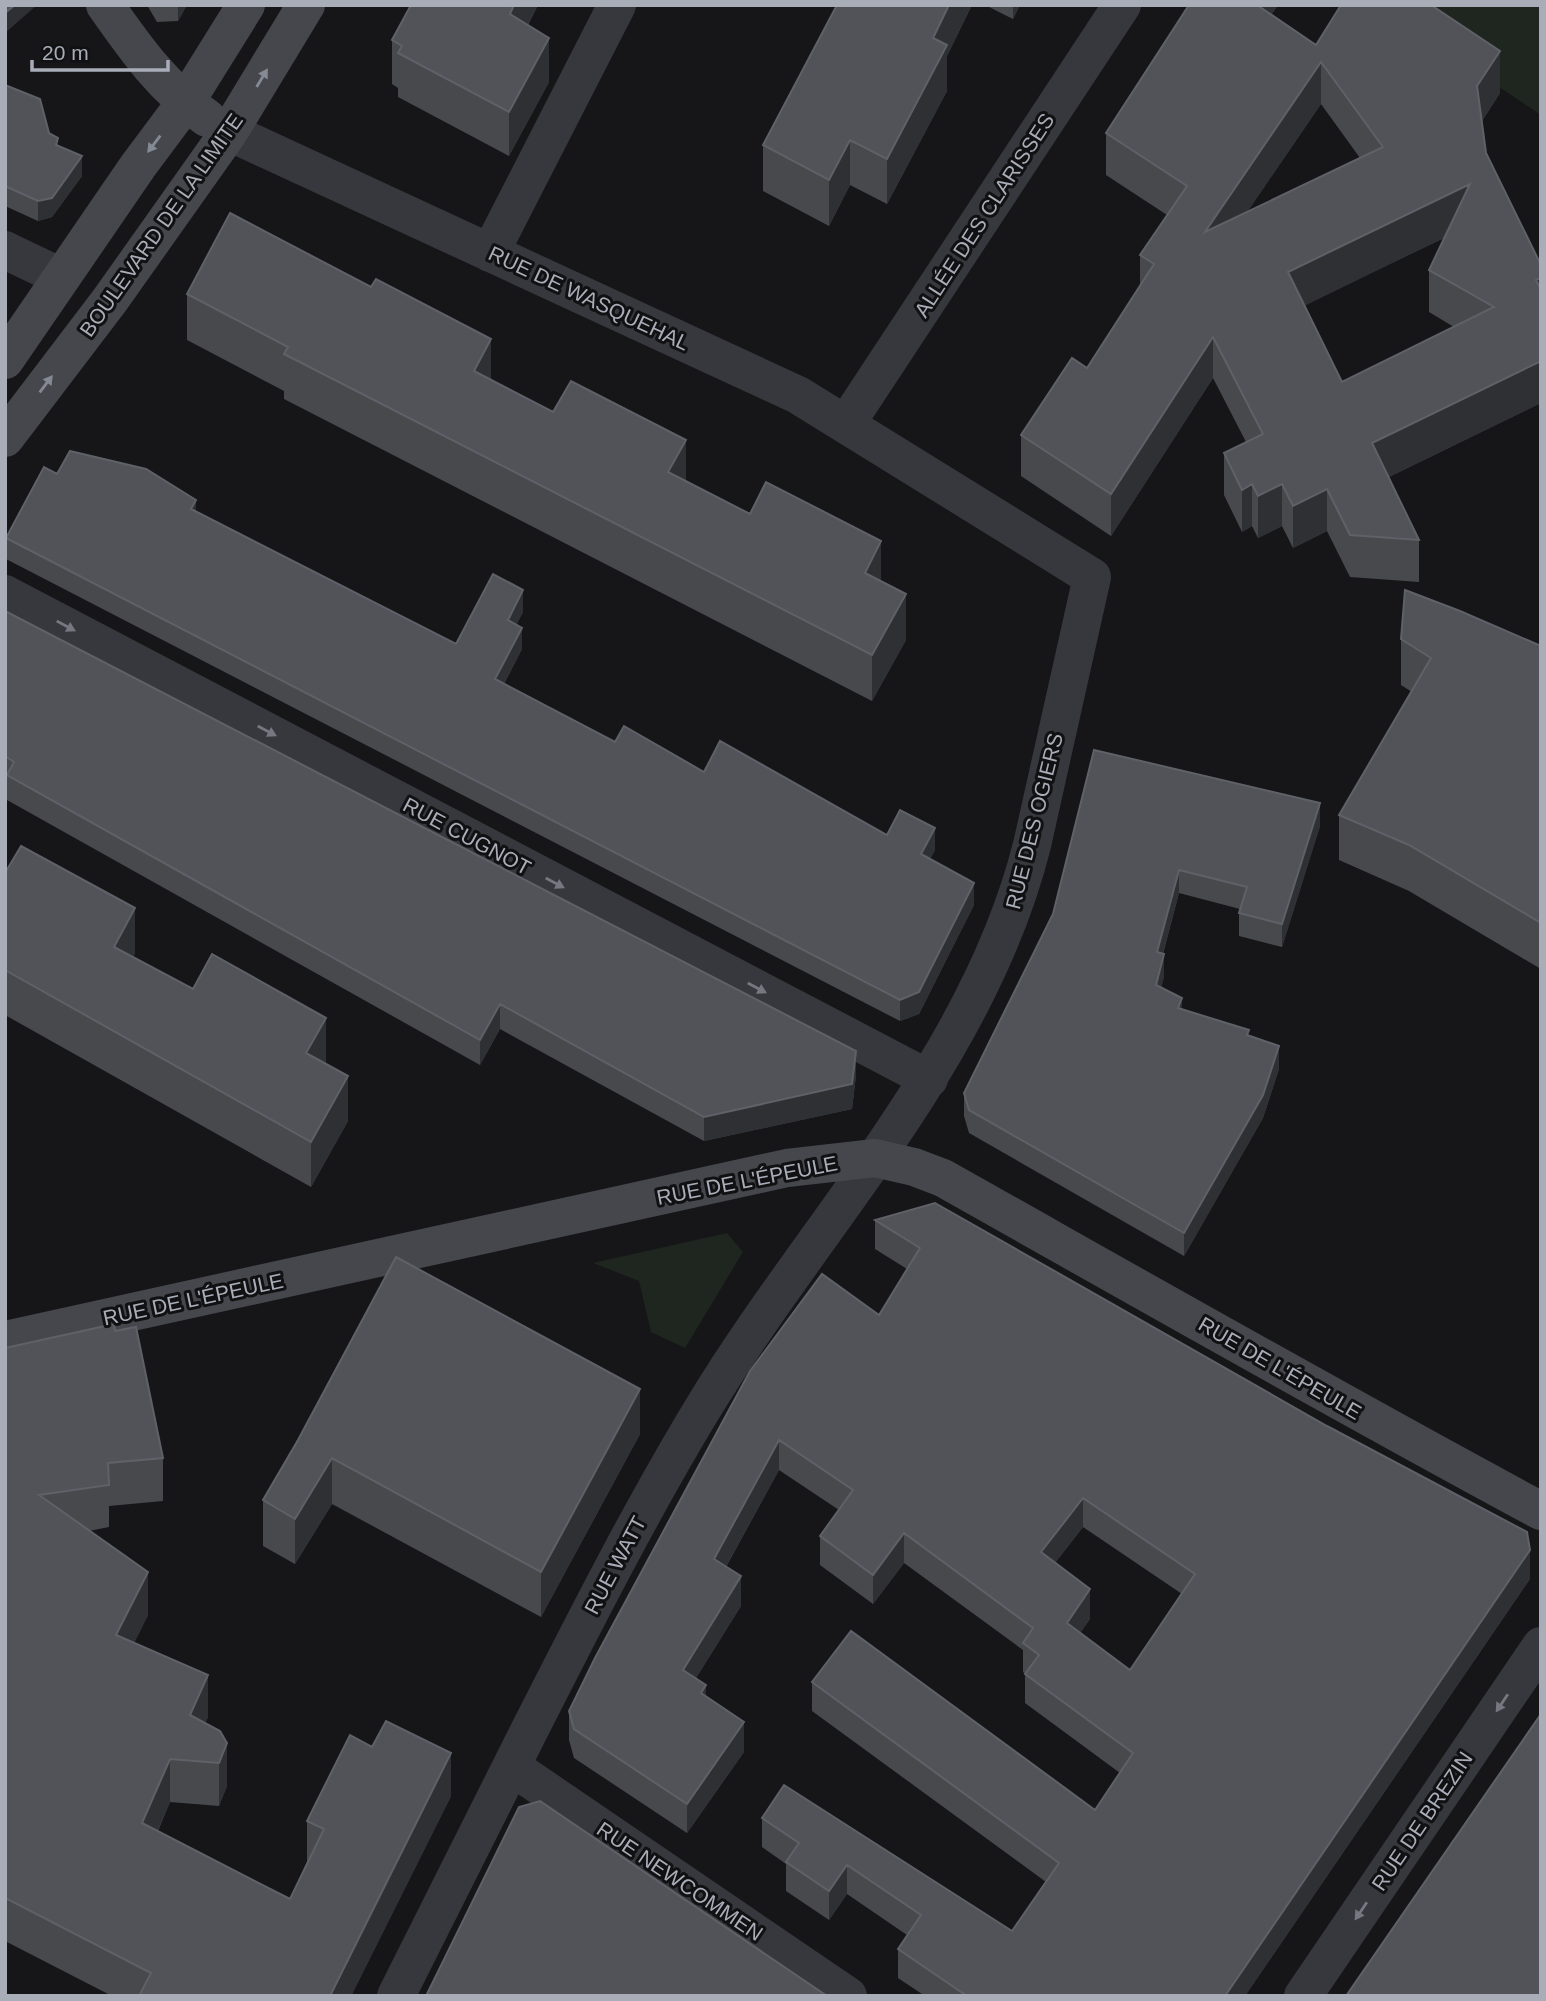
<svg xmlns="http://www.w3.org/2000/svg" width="1546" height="2001" font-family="Arial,sans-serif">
<rect width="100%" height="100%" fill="#161618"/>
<path fill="#1e261f" d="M 1376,5 L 1541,5 L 1541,115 Z
M 727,1233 L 743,1252 L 685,1348 L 651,1332 L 639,1281 L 593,1263 Z"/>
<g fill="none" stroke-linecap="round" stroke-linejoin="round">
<path stroke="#37383d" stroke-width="38" d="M 229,132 L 798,395 L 1092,577 L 1032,845 C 978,1060 815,1223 703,1408 C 640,1512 585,1621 530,1729 C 486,1818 441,1907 396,1996
M 5,250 L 61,277
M 490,253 L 617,5
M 846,424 L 1122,5
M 5,594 L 929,1079
M 512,1767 L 848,1996
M 1303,1996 L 1541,1646"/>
<path stroke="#45474d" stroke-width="38" d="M 105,5 C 135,48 163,88 207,118
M 5,360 L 138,166 L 185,103 L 246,5
M 5,438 L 110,300 L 229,132 L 306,5
M 5,1340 L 787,1168 L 875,1158 L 914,1167 L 943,1178 C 1142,1290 1340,1403 1541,1511"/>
</g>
<path fill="#47494d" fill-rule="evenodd" d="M 147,5 L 187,5 L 178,21 L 157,22 Z
M 411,5 L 538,5 L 528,25 L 549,82 L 509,156 L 398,97 L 398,88 L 392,84 L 392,40 Z
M 837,5 L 972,5 L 947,56 L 947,91 L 887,204 L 850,185 L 829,226 L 763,191 L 763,145 Z
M 985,5 L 1020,5 L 1013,19 Z
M 1278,5 L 1271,15 L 1316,45 L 1500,93 L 1482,121 L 1486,153 L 1541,403 L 1389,477 L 1419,540 L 1419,582 L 1350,577 L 1327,531 L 1293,548 L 1282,526 L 1258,538 L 1252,526 L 1242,532 L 1224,495 L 1224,453 L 1246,442 L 1213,378 L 1111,536 L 1021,476 L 1021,435 L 1087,368 L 1140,285 L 1140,255 L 1167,215 L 1106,175 L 1106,133 ZM 1321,104 L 1360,158 L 1247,212 ZM 1444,238 L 1429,270 L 1429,312 L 1454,327 L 1342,382 L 1304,305 Z
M 5,85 L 49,133 L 82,176 L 52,217 L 38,221 L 5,206 Z
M 187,294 L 491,380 L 881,581 L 906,640 L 872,701 L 284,399 L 284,391 L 187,340 Z
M 57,474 L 196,512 L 456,644 L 523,612 L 516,625 L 522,649 L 504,684 L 615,742 L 887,835 L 935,850 L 930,859 L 974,905 L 919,1014 L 900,1021 L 6,559 L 6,538 Z
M 5,611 L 856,1075 L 852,1109 L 704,1141 L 500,1029 L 480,1065 L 7,800 L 7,782 L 5,781 Z
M 1401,639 L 1541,646 L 1541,969 L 1409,891 L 1339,860 L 1339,815 L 1412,692 L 1401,685 Z
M 1094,750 L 1320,826 L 1282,947 L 1239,936 L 1239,913 L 1240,909 L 1179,893 L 1163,954 L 1164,977 L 1161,987 L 1182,1009 L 1249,1035 L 1279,1069 L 1263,1118 L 1184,1256 L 969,1133 L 964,1116 L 964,1093 L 1053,914 Z
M 5,873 L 135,953 L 133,957 L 326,1062 L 325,1063 L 348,1121 L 311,1187 L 5,1015 Z
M 875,1220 L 1530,1579 L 1245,1996 L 925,1996 L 898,1978 L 898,1949 L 907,1935 L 847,1894 L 829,1920 L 786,1891 L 786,1864 L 762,1847 L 762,1818 L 1012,1931 L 1046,1882 L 812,1711 L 812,1682 L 1095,1810 L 1120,1773 L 1025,1703 L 1025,1674 L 1023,1672 L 1023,1650 L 904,1563 L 873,1604 L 820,1565 L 820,1536 L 839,1510 L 779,1470 L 726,1567 L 741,1606 L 696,1678 L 706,1696 L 744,1752 L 687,1833 L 574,1758 L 569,1740 L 569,1711 L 595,1658 L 879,1315 L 907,1269 L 875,1249 ZM 1083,1527 L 1182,1594 L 1130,1670 L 1080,1633 L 1090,1619 L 1055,1563 Z
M 115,1331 L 163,1458 L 163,1501 L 109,1506 L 109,1527 L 89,1531 L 148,1615 L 134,1643 L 208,1717 L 205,1723 L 227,1786 L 219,1806 L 170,1802 L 158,1831 L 290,1899 L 307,1862 L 307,1821 L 451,1796 L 351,1996 L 112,1996 L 5,1941 L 5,1348 Z
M 640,1434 L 541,1617 L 332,1504 L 295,1564 L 263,1546 L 263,1500 L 298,1440 Z"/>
<path fill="#2f3033" d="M 15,5 L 37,5 L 5,33 L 5,13 Z
M 178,5 L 187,5 L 178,21 Z
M 514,5 L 538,5 L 510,58 L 510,14 Z
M 949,5 L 972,5 L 947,56 L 947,91 L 887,204 L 887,159 L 933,38 Z
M 1013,5 L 1020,5 L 1013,19 Z
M 1252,5 L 1278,5 L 1252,43 Z
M 549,38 L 549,82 L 509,156 L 509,112 Z
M 1500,51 L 1500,93 L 1477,128 L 1477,86 Z
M 1321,62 L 1321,104 L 1205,274 L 1205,232 Z
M 850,140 L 850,185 L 829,226 L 829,180 Z
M 82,156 L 82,176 L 52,217 L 38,221 L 38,201 Z
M 1470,184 L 1470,225 L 1288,314 L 1288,272 Z
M 1541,278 L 1541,320 L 1536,280 Z
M 1213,337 L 1213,378 L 1111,536 L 1111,494 Z
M 491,339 L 491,385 L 474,371 Z
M 1541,361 L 1541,403 L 1372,485 L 1372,443 Z
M 686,440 L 686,486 L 668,472 Z
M 1252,484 L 1252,526 L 1242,532 L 1242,490 Z
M 1282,484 L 1282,526 L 1258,538 L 1258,496 Z
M 1327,489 L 1327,531 L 1293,548 L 1293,506 Z
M 196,500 L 196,522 L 191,509 Z
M 881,541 L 881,587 L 865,573 Z
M 523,590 L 523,612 L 508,642 L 508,620 Z
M 906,594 L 906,640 L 872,701 L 872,655 Z
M 522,628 L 522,649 L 495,701 L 495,679 Z
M 1320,803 L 1320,826 L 1282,947 L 1282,924 Z
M 935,828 L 935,850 L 921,875 L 921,854 Z
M 1179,870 L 1179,893 L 1157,975 L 1157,952 Z
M 974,883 L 974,905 L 919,1014 L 900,1021 L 900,1000 Z
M 135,908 L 135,953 L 114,991 L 114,947 Z
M 1164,954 L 1164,977 L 1156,1008 L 1156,985 Z
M 1182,998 L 1182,1021 L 1178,1008 Z
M 500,1004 L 500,1029 L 480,1065 L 480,1040 Z
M 326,1018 L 326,1062 L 306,1097 L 306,1053 Z
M 1279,1046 L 1279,1069 L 1263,1118 L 1184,1256 L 1184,1233 Z
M 856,1051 L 856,1075 L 852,1109 L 704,1141 L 704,1117 Z
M 348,1076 L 348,1121 L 311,1187 L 311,1142 Z
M 640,1389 L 640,1434 L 541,1617 L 541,1572 Z
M 779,1440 L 779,1470 L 714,1588 L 714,1559 Z
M 332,1458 L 332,1504 L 295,1564 L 295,1519 Z
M 1083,1498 L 1083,1527 L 1041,1581 L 1041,1552 Z
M 904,1533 L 904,1563 L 873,1604 L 873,1575 Z
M 1530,1550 L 1530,1579 L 1245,1996 L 1225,1996 Z
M 148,1572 L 148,1615 L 116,1678 L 116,1635 Z
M 741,1576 L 741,1606 L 683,1699 L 683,1670 Z
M 1090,1589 L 1090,1619 L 1067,1652 L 1067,1623 Z
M 208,1675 L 208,1717 L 190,1758 L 190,1715 Z
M 706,1685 L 706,1714 L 701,1693 Z
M 744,1722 L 744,1752 L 687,1833 L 687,1804 Z
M 227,1743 L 227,1786 L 219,1806 L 219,1763 Z
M 451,1753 L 451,1796 L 351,1996 L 330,1996 Z
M 170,1759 L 170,1802 L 142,1866 L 142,1823 Z
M 847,1865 L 847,1894 L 829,1920 L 829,1891 Z"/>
<path fill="#525359" stroke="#5f6168" stroke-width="2" fill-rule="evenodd" d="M 5,5 L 15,5 L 5,13 Z
M 411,5 L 514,5 L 510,14 L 549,38 L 509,112 L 398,53 L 402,46 L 392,40 Z
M 837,5 L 949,5 L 933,38 L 947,45 L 887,159 L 850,140 L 829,180 L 763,145 Z
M 1189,5 L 1257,5 L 1316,45 L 1341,5 L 1431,5 L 1500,51 L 1477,86 L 1486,153 L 1541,265 L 1541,278 L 1536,280 L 1541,290 L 1541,361 L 1372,443 L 1419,540 L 1350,535 L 1327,489 L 1293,506 L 1282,484 L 1258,496 L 1252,484 L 1242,490 L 1224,453 L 1263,434 L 1213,337 L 1111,494 L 1021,435 L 1072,358 L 1087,368 L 1154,264 L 1140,255 L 1187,186 L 1106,133 ZM 1321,62 L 1383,147 L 1205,232 ZM 1470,184 L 1429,270 L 1494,307 L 1342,382 L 1288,272 Z
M 5,85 L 40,99 L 49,133 L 58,138 L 56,145 L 82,156 L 52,198 L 38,201 L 5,186 Z
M 230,213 L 371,287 L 376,279 L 491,339 L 474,371 L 553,412 L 571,381 L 686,440 L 668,472 L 750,514 L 766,482 L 881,541 L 865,573 L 906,594 L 872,655 L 284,354 L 288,347 L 187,294 Z
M 70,451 L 146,469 L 196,500 L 191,509 L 456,644 L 493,574 L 523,590 L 508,620 L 522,628 L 495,679 L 615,742 L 624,726 L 704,772 L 720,741 L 887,835 L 900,810 L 935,828 L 921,854 L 974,883 L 919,992 L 900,1000 L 6,538 L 44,467 L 57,474 Z
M 1405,590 L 1460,611 L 1541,646 L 1541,923 L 1409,845 L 1339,815 L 1431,658 L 1401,639 Z
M 5,611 L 856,1051 L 852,1084 L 704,1117 L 500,1004 L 480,1040 L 7,775 L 14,762 L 5,756 Z
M 1094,750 L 1320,803 L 1282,924 L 1239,913 L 1247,887 L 1179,870 L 1157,952 L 1164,954 L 1156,985 L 1182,998 L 1178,1008 L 1249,1030 L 1247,1035 L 1279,1046 L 1263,1095 L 1184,1233 L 969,1110 L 964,1093 L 1053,914 Z
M 21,846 L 135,908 L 114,947 L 193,989 L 212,954 L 326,1018 L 306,1053 L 348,1076 L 311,1142 L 5,970 L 5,873 Z
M 935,1203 L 1327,1426 L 1527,1532 L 1530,1550 L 1225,1996 L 967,1996 L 898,1949 L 921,1915 L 847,1865 L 829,1891 L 786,1862 L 799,1843 L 762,1818 L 784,1785 L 1012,1931 L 1059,1863 L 812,1682 L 851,1631 L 1095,1810 L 1133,1753 L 1025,1674 L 1039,1655 L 1023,1643 L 1033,1628 L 904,1533 L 873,1575 L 820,1536 L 853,1490 L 779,1440 L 714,1559 L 741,1576 L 683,1670 L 706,1685 L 701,1693 L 744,1722 L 687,1804 L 574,1729 L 569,1711 L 595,1658 L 750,1371 L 822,1274 L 879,1315 L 920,1248 L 875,1220 ZM 1083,1498 L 1195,1574 L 1130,1670 L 1067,1623 L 1090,1589 L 1041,1552 Z
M 396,1257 L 640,1389 L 541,1572 L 332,1458 L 295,1519 L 263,1500 L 298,1440 Z
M 114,1324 L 115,1331 L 136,1327 L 163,1458 L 108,1463 L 109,1485 L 39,1495 L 148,1572 L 116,1635 L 208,1675 L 190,1715 L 220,1731 L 227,1743 L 219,1763 L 170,1759 L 142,1823 L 290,1899 L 324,1829 L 307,1821 L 350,1735 L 372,1747 L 386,1721 L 451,1753 L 330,1996 L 139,1996 L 151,1973 L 5,1898 L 5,1348 Z
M 1541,1714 L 1541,1996 L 1346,1996 Z
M 540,1801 L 827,1996 L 426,1996 L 519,1807 Z"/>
<defs><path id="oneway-solid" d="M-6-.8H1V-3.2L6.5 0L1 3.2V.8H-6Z" transform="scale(1.75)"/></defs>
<g fill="#858993">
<use href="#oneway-solid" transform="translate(262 78) rotate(-59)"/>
<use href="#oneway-solid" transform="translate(154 144) rotate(127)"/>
<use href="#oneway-solid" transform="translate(46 384) rotate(-53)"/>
</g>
<g fill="#757881">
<use href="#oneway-solid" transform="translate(66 626) rotate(28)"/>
<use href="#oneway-solid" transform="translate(267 731) rotate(28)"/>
<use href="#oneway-solid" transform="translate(555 883) rotate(28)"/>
<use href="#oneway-solid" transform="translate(757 988) rotate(28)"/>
<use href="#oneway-solid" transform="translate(1502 1703) rotate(124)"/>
<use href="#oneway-solid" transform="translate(1361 1911) rotate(124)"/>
</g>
<g text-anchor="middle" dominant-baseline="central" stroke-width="6" stroke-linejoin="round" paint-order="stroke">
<g font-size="21" fill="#a8adb8" stroke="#111113">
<text transform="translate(984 215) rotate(-57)">ALLÉE DES CLARISSES</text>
<text transform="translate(161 225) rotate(-55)">BOULEVARD DE LA LIMITE</text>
<text transform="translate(589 298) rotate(25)">RUE DE WASQUEHAL</text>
<text transform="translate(1034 821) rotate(-76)">RUE DES OGIERS</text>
<text transform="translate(467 836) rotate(28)">RUE CUGNOT</text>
<text transform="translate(747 1180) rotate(-11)">RUE DE L'ÉPEULE</text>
<text transform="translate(193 1299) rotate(-12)">RUE DE L'ÉPEULE</text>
<text transform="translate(1280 1368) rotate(30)">RUE DE L'ÉPEULE</text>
<text transform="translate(615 1565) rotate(-62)">RUE WATT</text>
<text transform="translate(1422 1821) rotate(-56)">RUE DE BREZIN</text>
<text transform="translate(680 1881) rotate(34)">RUE NEWCOMMEN</text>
</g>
</g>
<rect width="1546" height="2001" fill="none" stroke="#a8adb8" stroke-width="14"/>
<path d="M32 60v10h136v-10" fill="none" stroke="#a8adb8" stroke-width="3.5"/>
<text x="42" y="60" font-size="21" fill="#a8adb8" stroke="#111113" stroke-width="5" paint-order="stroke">20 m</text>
</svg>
